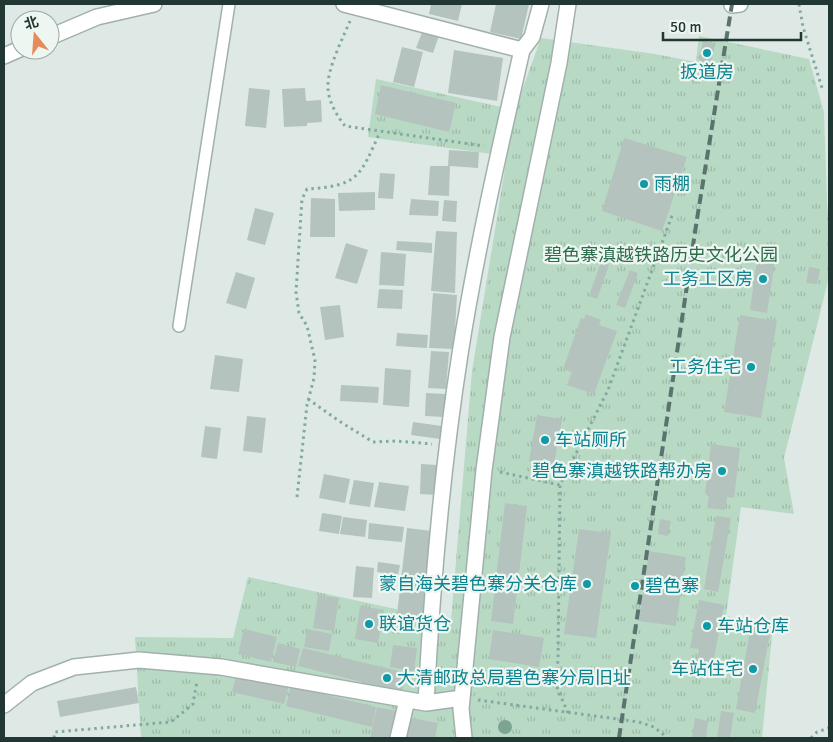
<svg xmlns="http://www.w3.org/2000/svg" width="833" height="742" font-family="Signika,'Noto Sans SC',sans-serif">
<defs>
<pattern id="park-tufts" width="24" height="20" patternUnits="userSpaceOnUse" patternTransform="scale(1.25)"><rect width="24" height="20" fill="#b8d9c4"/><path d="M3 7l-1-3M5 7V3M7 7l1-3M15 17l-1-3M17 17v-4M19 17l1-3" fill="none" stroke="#9ebba9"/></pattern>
</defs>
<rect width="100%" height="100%" fill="#dee9e5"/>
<path fill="url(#park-tufts)" d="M 699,36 L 809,59 L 824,112 L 827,203 L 829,226 L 829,277 L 784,458 L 794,514 L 741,507 L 726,616 L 773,625 L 762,738 L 141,738 L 135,637 L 233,638 L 248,577 L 451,621 L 472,371 L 507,156 L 368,137 L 376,79 L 515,110 L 541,38 L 655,54 L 696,62 Z"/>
<path fill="#b4c3be" d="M 431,4 L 462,4 L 458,21 L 429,14 Z
M 496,4 L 529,4 L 521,39 L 490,32 Z
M 424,27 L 440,33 L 433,53 L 416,48 Z
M 703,41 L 715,43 L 711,65 L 699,63 Z
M 402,47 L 423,52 L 414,87 L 393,82 Z
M 454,50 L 503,58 L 497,101 L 448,93 Z
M 381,85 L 456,103 L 449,132 L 375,114 Z
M 249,88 L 270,90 L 266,128 L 245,126 Z
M 305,88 L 306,101 L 321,100 L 322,122 L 307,123 L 307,126 L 284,127 L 282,89 Z
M 624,138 L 687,157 L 662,231 L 602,211 Z
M 449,150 L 479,152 L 478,168 L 450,166 L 449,196 L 428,195 L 430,166 L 448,166 Z
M 380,173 L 395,174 L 393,199 L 378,198 Z
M 375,192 L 375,210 L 339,211 L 338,193 Z
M 311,198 L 335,199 L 335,237 L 310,237 Z
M 411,199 L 439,201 L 438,216 L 409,215 Z
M 444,200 L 457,201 L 456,222 L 442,221 Z
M 255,208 L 274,213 L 265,245 L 247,240 Z
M 436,231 L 457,232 L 455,293 L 431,291 Z
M 397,241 L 432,243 L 432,253 L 396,250 Z
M 346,243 L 368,250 L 357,284 L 335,278 Z
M 759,245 L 777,247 L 767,313 L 750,310 Z
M 381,252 L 406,254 L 404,286 L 379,285 Z
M 601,262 L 609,265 L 597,299 L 589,296 Z
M 809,267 L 820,269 L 817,284 L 806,283 Z
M 630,270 L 638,273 L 625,308 L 616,305 Z
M 236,272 L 255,278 L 246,309 L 226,303 Z
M 379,289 L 403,290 L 402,309 L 377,308 Z
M 433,293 L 457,295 L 454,349 L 429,348 Z
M 340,305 L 344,337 L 325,340 L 320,307 Z
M 586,314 L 601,320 L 599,325 L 617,331 L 594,394 L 567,385 L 572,372 L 563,369 L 581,318 L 584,319 Z
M 740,315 L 777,321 L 761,418 L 724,412 Z
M 397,333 L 428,335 L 427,348 L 396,346 Z
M 431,351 L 449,352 L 446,389 L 428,388 Z
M 215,355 L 243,359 L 239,392 L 210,389 Z
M 385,368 L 411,370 L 409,407 L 383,405 Z
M 341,385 L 379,387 L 378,403 L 340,401 Z
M 426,393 L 446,394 L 444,417 L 425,416 Z
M 537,415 L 562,419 L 554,465 L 529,461 Z
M 247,416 L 266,418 L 262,453 L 243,451 Z
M 413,422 L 442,426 L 440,439 L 411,435 Z
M 205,426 L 221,428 L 217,459 L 201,457 Z
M 711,444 L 740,448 L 734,498 L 727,497 L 725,510 L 707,508 L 709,495 L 705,494 Z
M 421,464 L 438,465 L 436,495 L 420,494 Z
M 324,474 L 350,479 L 345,503 L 319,498 Z
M 354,480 L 374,483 L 370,507 L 349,504 Z
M 379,482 L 409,486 L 405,511 L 374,507 Z
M 505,503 L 527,506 L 513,624 L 491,621 Z
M 322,513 L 342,516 L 339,534 L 319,531 Z
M 716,516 L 731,518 L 718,592 L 704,589 Z
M 343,517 L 367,520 L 365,537 L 340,534 Z
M 660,519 L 671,521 L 668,536 L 658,534 Z
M 369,523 L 404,527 L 402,542 L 368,539 Z
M 407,528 L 432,531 L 423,616 L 397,614 Z
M 579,529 L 611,533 L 596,638 L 564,634 Z
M 649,551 L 686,557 L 676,626 L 639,621 Z
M 378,562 L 400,565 L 398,575 L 377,572 Z
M 356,566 L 374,568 L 372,598 L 353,597 Z
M 318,595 L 339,598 L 334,631 L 313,628 Z
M 699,600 L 724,605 L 711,674 L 695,671 L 699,649 L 690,648 Z
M 360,606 L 384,610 L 378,643 L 355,639 Z
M 751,625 L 771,628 L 755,713 L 736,709 Z
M 244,629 L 277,637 L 271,662 L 238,654 Z
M 307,629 L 332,634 L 329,651 L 304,647 Z
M 493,630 L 544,638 L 539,667 L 489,659 Z
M 278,643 L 300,649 L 296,667 L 273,662 Z
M 393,645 L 417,648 L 414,671 L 390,667 Z
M 303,648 L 407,673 L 402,692 L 298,666 Z
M 237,673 L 289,685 L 284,704 L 232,692 Z
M 291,686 L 376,707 L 372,727 L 286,706 Z
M 136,687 L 139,703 L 60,717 L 57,701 Z
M 377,707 L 401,712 L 395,738 L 370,738 Z
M 721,711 L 734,713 L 730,738 L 717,738 Z
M 407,717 L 438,723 L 435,738 L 403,738 Z
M 695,718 L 708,721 L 706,738 L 692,738 Z"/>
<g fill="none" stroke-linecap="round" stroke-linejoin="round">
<g stroke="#a2b0ac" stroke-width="14">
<path id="lane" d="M 179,326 L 229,4"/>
</g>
<g stroke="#a2b0ac" stroke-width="18">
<path id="street" d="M 344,4 L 522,50 L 532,37 L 541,4
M 732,5 L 740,4
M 50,37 L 97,17 L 154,4
M 4,56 L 20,49
M 426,703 C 432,586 442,469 460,354 C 476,252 499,151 522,50
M 4,705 L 32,683 L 74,667 L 139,660 L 221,667 L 426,703 L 462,698
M 398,738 L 407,700
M 464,738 L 461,709 L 484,470 L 502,337 L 559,63 L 568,4"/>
</g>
<path stroke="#80aaa1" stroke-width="3" stroke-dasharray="2.5 4" stroke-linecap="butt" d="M 799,4 L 803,27 L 823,91
M 350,21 C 343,38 327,69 328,87 C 328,101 337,116 345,126 L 484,146
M 308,399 L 339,421 L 373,442 L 396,441 L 432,444
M 500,472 L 560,485
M 297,497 L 307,405 L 314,378 L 315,360 L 307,326 L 299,313 L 296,292 L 302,199 L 307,189 C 359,186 360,176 380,132
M 478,700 L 639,722 L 654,727 L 664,735 L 664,738
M 568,713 L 556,685 L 558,659 L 560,485 L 608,390 L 673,213
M 54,738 L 55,732 L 171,722 L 193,704 L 197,681
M 811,738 L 817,732 L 829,728"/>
<use href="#lane" stroke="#fff" stroke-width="11"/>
<use href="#street" stroke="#fff" stroke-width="15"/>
<path stroke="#5b736e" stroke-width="4" stroke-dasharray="10 5" stroke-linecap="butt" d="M 619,738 L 697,219 L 732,4"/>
</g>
<g fill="#7da490">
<circle cx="724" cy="276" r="7"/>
<circle cx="505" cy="727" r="7"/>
</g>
<g fill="#0f9aa8" stroke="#eef6f2" stroke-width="2">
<circle cx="707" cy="53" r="5"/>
<circle cx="644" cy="184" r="5"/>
<circle cx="763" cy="279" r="5"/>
<circle cx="751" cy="367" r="5"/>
<circle cx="545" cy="440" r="5"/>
<circle cx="722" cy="471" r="5"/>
<circle cx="587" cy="584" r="5"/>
<circle cx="635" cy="586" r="5"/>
<circle cx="369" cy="624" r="5"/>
<circle cx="707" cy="626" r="5"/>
<circle cx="753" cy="669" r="5"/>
<circle cx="387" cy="678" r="5"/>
</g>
<g text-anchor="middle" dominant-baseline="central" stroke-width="4.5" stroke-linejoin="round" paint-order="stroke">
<g font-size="18" fill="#0d838f" stroke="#eef6f2" text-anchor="start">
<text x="707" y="72" text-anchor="middle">扳道房</text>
<text x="654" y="184">雨棚</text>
<text x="753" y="279" text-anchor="end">工务工区房</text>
<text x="741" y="367" text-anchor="end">工务住宅</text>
<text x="555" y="440">车站厕所</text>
<text x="712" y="471" text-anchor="end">碧色寨滇越铁路帮办房</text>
<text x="577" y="584" text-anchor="end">蒙自海关碧色寨分关仓库</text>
<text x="645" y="586">碧色寨</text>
<text x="379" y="624">联谊货仓</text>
<text x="717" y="626">车站仓库</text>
<text x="743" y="669" text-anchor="end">车站住宅</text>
<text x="397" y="678">大清邮政总局碧色寨分局旧址</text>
</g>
<g font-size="18" fill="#2e6b4b" stroke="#eef6f2">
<text x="661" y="255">碧色寨滇越铁路历史文化公园</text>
</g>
</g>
<rect width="833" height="742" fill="none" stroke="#213733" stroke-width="10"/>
<g transform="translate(35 35) rotate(343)"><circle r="24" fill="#eef6f2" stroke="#9caaa6"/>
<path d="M0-4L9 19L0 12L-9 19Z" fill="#e88b5c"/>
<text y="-8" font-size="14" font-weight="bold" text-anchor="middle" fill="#213733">北</text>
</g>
<path d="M663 32v8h138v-8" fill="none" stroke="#213733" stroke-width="2.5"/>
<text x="670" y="32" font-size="15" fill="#213733" stroke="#eef6f2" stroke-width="4" paint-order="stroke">50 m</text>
</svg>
